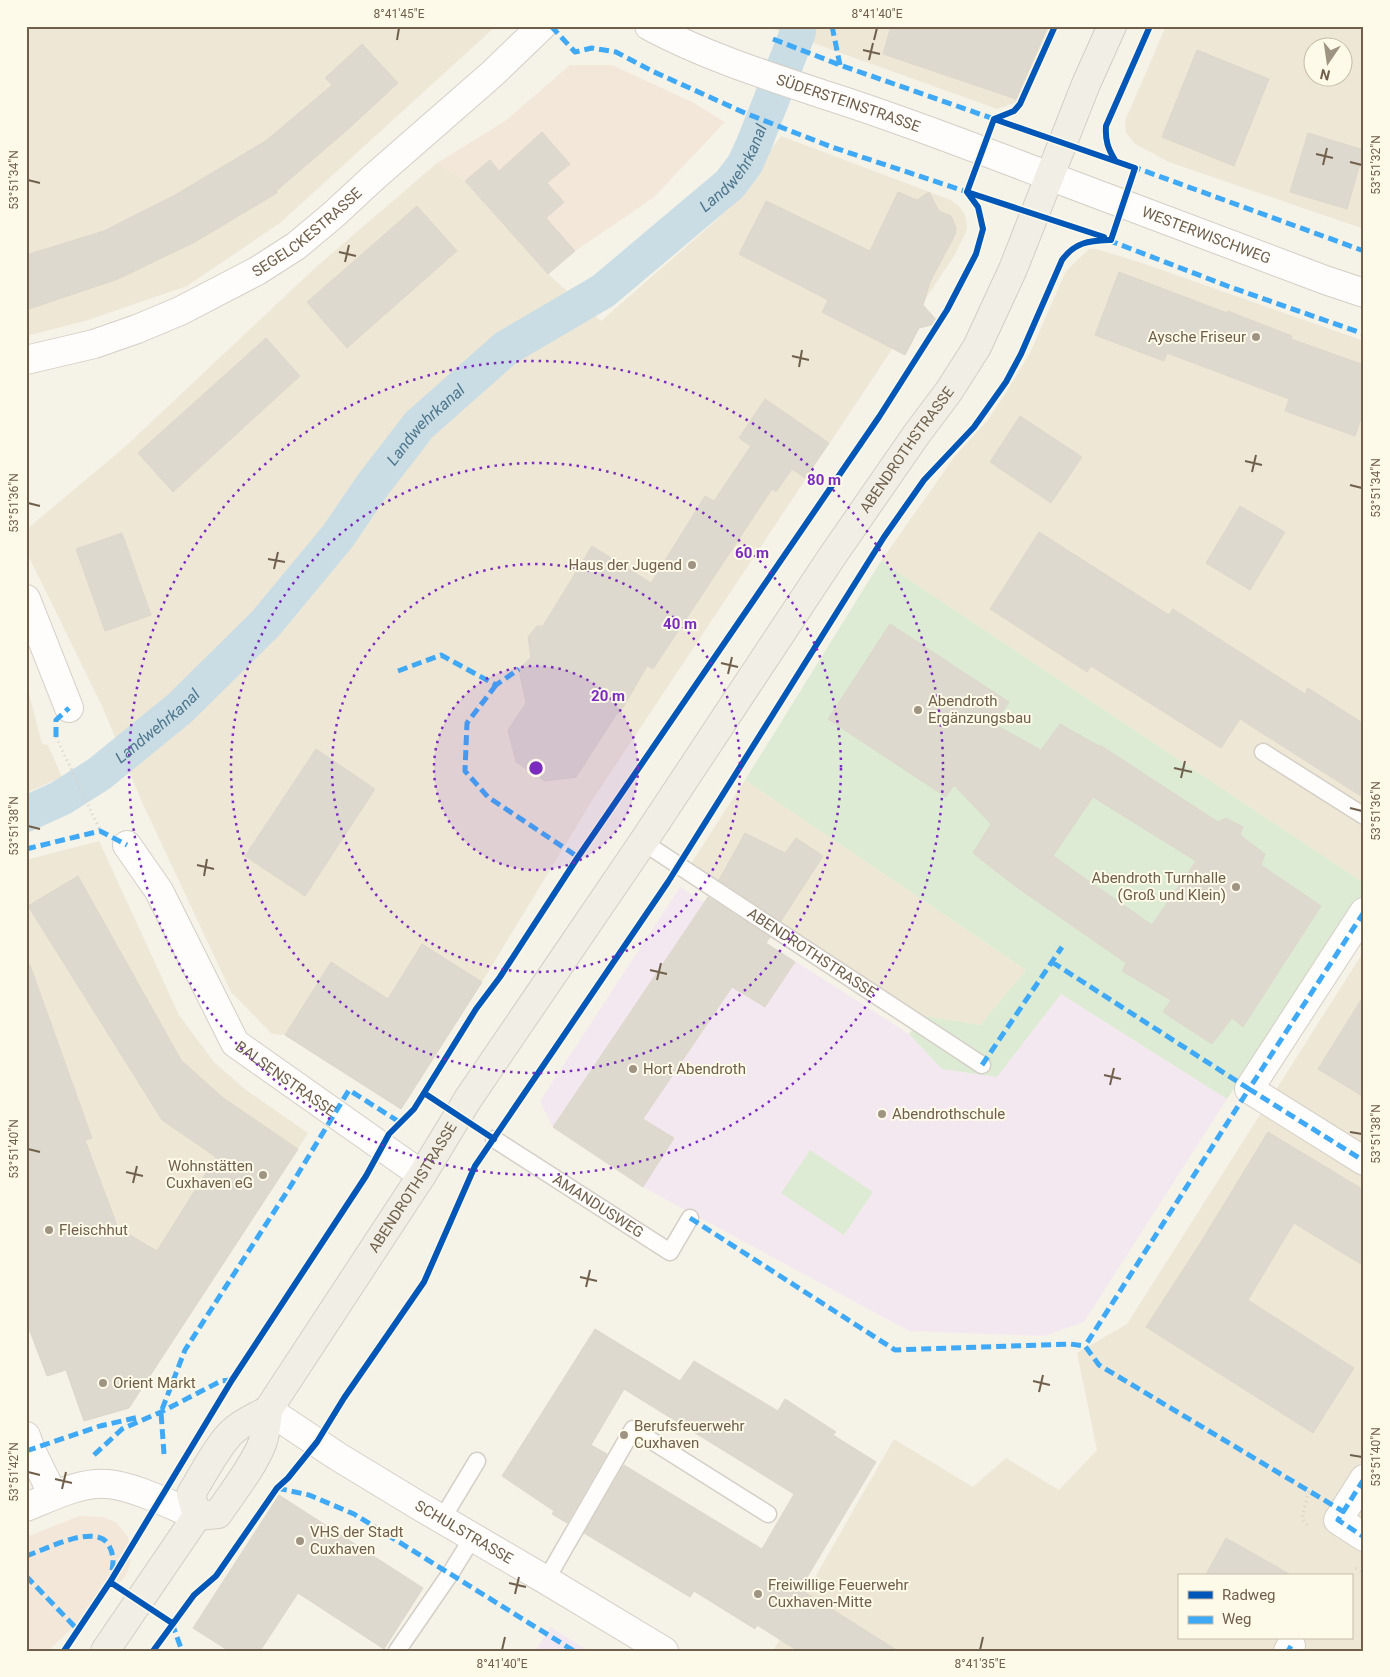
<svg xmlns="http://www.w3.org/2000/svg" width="1390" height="1677" font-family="Roboto,sans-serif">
<rect width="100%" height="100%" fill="#f5f2e8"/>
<path fill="#eee7d6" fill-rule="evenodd" d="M 26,26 L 496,26 L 280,223 L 187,286 L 85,321 L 26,336 Z
M 766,26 L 1051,26 L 1017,102 L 997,109 Z
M 1166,26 L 1364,26 L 1364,229 L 1169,162 L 1135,144 L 1126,133 L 1125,121 ZM 1312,48 L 1342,48 L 1342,78 L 1312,78 Z
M 781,136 L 951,200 L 959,206 L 965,215 L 967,226 L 966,232 L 954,256 L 593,799 L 482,982 L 401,1109 L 285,1035 L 272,1034 L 231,992 L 142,802 L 102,706 L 26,551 L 26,530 L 127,445 L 315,268 L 437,163 L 465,181 L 548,274 L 601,321 L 720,217 Z
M 1089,249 L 1096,249 L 1139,262 L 1364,341 L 1364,883 L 881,561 L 955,456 L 987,421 L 1005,394 L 1030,353 L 1066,271 Z
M 26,682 L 42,744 L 48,745 L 62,777 L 26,793 Z
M 745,780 L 1026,970 L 980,1025 L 925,1016 L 690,865 Z
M 99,841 L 179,1015 L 214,1062 L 246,1090 L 308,1133 L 129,1408 L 84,1421 L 66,1370 L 81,1367 L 118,1228 L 85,1140 L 92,1138 L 26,954 L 26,860 Z
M 1364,951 L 1364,1651 L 773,1651 L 894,1439 L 973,1487 L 1006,1458 L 1059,1490 L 1097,1450 L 1077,1353 L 1127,1324 ZM 1179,1576 L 1351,1576 L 1351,1638 L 1179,1638 Z"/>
<path fill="#f3e7d9" d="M 570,65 L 612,65 L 692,102 L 725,122 L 653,198 L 575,251 L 548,274 L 465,181 L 437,163 L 505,121 Z
M 79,1516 L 102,1517 L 116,1522 L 128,1537 L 131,1551 L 130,1565 L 125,1577 L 48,1651 L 26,1651 L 26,1537 Z"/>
<path fill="#f4e8f0" d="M 680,887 L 909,1034 L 942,1069 L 997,1077 L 1061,994 L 1227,1099 L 1084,1322 L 1044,1336 L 909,1331 L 643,1187 L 553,1127 L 540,1101 Z
M 550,1627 L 589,1651 L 535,1651 Z"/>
<path fill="#ddebd4" d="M 881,561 L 1364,883 L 1364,897 L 1227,1099 L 1061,994 L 997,1077 L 942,1069 L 909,1034 L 925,1016 L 980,1025 L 1026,970 L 745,780 Z
M 810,1150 L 873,1192 L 844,1235 L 781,1193 Z"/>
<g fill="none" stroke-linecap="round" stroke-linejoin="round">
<path stroke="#cbdde4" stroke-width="36" id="s1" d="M 26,814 L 61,798 L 99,774 L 180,708 L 266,623 L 338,536 L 372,486 L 419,425 L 506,348 L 603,291 L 730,184 L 745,164 L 754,144 L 798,32 L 797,26"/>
</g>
<path fill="#ded9ce" stroke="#ddd7cb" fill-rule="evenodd" d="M 891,26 L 1048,26 L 1016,99 L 883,54 Z
M 362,44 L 398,83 L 346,131 L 276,191 L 277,193 L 195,242 L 118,279 L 26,310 L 26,255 L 104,231 L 175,195 L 267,140 L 332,85 L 325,78 Z
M 1197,50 L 1269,79 L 1234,166 L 1162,137 Z
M 542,132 L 570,164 L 547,183 L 564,202 L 546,218 L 575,251 L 548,274 L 465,181 L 490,160 L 499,171 Z
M 1308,133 L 1364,150 L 1347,209 L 1290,192 Z
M 898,192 L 917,200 L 929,192 L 939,211 L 951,216 L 956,228 L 955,235 L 930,282 L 923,305 L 939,323 L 919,328 L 905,355 L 822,312 L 828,300 L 739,254 L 766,201 L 870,251 Z
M 417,206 L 457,251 L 347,348 L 307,302 Z
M 1119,272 L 1227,313 L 1228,311 L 1292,336 L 1291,339 L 1364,365 L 1364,410 L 1355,436 L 1285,411 L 1289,399 L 1167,353 L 1164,361 L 1095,335 Z
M 266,338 L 300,376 L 173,492 L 138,453 Z
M 765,399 L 829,443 L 805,478 L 792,469 L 776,492 L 772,489 L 653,669 L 647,666 L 624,706 L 616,715 L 576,777 L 545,781 L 516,762 L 508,730 L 526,703 L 519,669 L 531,657 L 528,637 L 537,626 L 543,626 L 592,546 L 651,583 L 705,496 L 714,501 L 751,446 L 739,438 Z
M 1020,416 L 1082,457 L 1051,503 L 990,462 Z
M 1240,506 L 1285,532 L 1250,590 L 1206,563 Z
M 1039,532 L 1169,615 L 1173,609 L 1305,694 L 1308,688 L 1364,724 L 1364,798 L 1240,719 L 1221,748 L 1091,666 L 1087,672 L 990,609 Z
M 122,533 L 151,615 L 105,631 L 76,549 Z
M 890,624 L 1009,702 L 994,724 L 1041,750 L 1060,724 L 1099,746 L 1100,745 L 1218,822 L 1226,818 L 1243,827 L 1240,835 L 1265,854 L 1261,865 L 1321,906 L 1243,1027 L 1232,1018 L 1212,1044 L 1163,1012 L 1171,1000 L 1122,971 L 1126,963 L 1015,886 L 973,853 L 991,824 L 954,785 L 946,797 L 828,719 ZM 1093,797 L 1196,861 L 1152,925 L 1053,856 Z
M 316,749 L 375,789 L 305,896 L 245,856 Z
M 745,833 L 785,853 L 796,838 L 823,856 L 781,921 L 719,880 Z
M 78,876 L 181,1060 L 222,1097 L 298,1149 L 129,1408 L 84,1421 L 66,1370 L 47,1376 L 26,1321 L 26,966 L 30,965 L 92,1138 L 85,1140 L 118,1228 L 157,1251 L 216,1157 L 162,1120 L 28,906 Z
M 708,897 L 770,937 L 766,943 L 795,962 L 765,1007 L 732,987 L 643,1119 L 674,1138 L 643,1187 L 553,1127 Z
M 422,944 L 482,982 L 401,1109 L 285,1035 L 331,962 L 388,999 Z
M 1364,995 L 1364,1097 L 1318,1069 Z
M 1268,1132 L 1364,1190 L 1364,1266 L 1294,1223 L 1248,1300 L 1354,1368 L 1313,1433 L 1146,1327 L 1201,1242 Z
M 595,1329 L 680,1381 L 694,1361 L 778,1411 L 785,1399 L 836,1432 L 833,1435 L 876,1462 L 800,1589 L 898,1651 L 798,1651 L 757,1625 L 755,1629 L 694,1591 L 690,1597 L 584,1533 L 624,1465 L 762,1549 L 794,1494 L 624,1389 L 591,1445 L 607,1454 L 567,1523 L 552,1514 L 554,1511 L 502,1476 Z
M 279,1495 L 423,1588 L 384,1649 L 298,1593 L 260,1651 L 229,1651 L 193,1628 Z
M 1226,1538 L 1293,1576 L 1205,1576 Z"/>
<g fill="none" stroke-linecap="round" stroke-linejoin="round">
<g stroke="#d4cfc6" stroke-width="19">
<g id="lane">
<path d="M 1263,752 L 1364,816"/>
<path id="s2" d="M 643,842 L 982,1065"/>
<path id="s3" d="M 494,1139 L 670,1252 L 690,1218"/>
<path d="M 442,1519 L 477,1461"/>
<path d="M 546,1580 L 633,1429 L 768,1514"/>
<path d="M 397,1651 L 450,1574 L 473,1537"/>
</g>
</g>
<g stroke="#d4cfc6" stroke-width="30">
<g id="street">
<path id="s4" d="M 649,26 C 705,56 765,75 825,95 C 901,119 975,148 1049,176"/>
<path id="s5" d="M 26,360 L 94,344 L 137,329 L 180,311 L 257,271 L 296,246 L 332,216 L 373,178 L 492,74 L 542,26"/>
<path d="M 26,599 L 69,708"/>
<path id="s6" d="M 127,845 L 159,891 L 235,1043 L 422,1175"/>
<path d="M 1364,912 L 1249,1089 L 1364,1161"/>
<path id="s7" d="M 268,1410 L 337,1456 L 416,1504 L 546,1580 L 664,1651"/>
<path d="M 26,1436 L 31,1450 L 53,1495"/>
<path d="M 1364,1479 L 1338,1520 L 1364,1537"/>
<path d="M 26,1507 C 51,1497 80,1482 107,1484 C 134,1486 171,1505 197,1516"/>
<path d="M 1288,1651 L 1291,1646"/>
</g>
</g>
<g stroke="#d2cec4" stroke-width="30">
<g id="secondary">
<path id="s8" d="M 1049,176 L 1325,280 L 1364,293"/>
</g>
</g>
<g stroke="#d3cec5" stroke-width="30">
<g id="primary">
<path id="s9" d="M 197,1516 L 218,1514 C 232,1493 253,1467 262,1444 C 266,1434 267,1422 268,1410 L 422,1175 L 468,1099 L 643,842 L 831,558 L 916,435 L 949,391 L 977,347 L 1013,269 L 1086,84 L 1112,26"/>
<path d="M 105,1651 L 197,1516 L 191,1494 C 202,1476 218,1445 232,1432 C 242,1422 256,1417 268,1410"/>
</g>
</g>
<path stroke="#d6d1ca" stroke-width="3" stroke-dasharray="1 4" stroke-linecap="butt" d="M 56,737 L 100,830
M 1307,1525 L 1302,1518 L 1309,1490
M 1356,1568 L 1364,1573"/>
<use href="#lane" stroke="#fefdfc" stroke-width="16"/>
<use href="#street" stroke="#fefdfc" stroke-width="28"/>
<use href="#secondary" stroke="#fefdfc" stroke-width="28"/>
<use href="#primary" stroke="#f1efe5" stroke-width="28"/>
<path stroke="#3fa9f5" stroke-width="5" stroke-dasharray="10 5" stroke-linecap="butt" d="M 551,26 L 575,52 L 592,48 L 616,52 L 652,71 L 745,113 L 829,146 L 967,192 L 969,195
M 832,26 L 840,65
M 773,39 L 840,65 L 994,119 L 997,118
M 1131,166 L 1364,251
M 1108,240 L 1230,287 L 1364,334
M 398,671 L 441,655 L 496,685 L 519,669
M 496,685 L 467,723 L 465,771 L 488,797 L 578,857
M 56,737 L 56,720 L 69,708
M 26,849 L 100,831 L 127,845
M 1364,912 L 1249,1089 L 1364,1161
M 1052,962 L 1249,1089 L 1085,1346
M 982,1065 L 1062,947
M 690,1218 L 895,1350 L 1070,1344 L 1085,1346 L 1099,1365 L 1344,1512
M 26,1451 L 100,1426 L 139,1417
M 164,1454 L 161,1412 L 185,1350 L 290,1187 L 349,1090 L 401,1123 L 404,1120
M 94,1455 L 122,1429 L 161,1412 L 221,1381 L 232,1380 L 233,1378
M 1364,1479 L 1338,1520 L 1364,1537
M 277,1488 L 309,1495 L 354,1514 L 574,1651
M 26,1556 C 45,1550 94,1523 108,1544 C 114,1553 114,1564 111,1574
M 26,1576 L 78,1630
M 172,1623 L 182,1651
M 1288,1651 L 1291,1646"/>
<g stroke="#fefae9" stroke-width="9">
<path id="cycleway" d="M 994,119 L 1135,168 L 1111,240
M 994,119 L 1014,111 L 1020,104 L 1055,26
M 1115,160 C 1108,149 1105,140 1106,126 L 1150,26
M 967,192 L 1104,237
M 967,192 L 994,119
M 424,1093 L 494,1139
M 110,1582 L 172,1623
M 64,1651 L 110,1582 L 232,1380 L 366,1176 L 389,1134 L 414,1109 L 424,1093 L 476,1009 L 500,977 L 578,857 L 879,417 L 947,310 L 976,254 L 983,229 L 978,207 L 967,192
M 153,1651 L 194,1595 L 216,1576 L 277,1488 L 288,1478 L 317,1442 L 344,1398 L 424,1282 L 475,1166 L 668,882 L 884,537 L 924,480 L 974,427 L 1006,382 L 1021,354 L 1062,260 C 1076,241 1090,241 1111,240"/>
</g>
<use href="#cycleway" stroke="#0057b8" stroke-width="6"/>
</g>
<path fill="none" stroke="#70604b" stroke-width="2" d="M 397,40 L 399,28M 874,40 L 877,28M 863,50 L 880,54M 869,60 L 873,43M 1316,154 L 1333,158M 1350,162 L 1362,165M 1323,165 L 1327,148M 28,180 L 40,183M 339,252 L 356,256M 345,262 L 349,245M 792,356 L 809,360M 799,367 L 802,350M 1245,461 L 1262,465M 1252,472 L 1256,455M 1350,485 L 1362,488M 28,503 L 40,506M 268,559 L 285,562M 274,569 L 278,552M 721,663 L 738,667M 728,674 L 732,657M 1174,768 L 1192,772M 1181,778 L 1185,761M 1350,808 L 1362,811M 28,826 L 40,829M 197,865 L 214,869M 204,876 L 207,859M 650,970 L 667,974M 657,980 L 661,963M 1104,1075 L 1121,1079M 1110,1085 L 1114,1068M 1350,1132 L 1362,1134M 28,1149 L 40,1152M 126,1172 L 143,1176M 133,1183 L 137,1166M 580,1277 L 597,1281M 586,1287 L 590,1270M 1033,1381 L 1050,1385M 1039,1392 L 1043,1375M 1350,1455 L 1362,1457M 28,1472 L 40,1475M 55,1479 L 72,1483M 62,1489 L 66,1472M 509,1583 L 526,1587M 515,1594 L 519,1577M 502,1650 L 505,1637M 980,1650 L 983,1637"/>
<circle cx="536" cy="768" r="102" fill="#7b2cbf" fill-opacity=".12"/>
<g fill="none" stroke="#7b2cbf" stroke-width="2.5" stroke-dasharray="2.5 5">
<circle cx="536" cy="768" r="102"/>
<circle cx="536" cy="768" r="204"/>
<circle cx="536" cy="768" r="305"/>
<circle cx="536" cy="768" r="407"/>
</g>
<g fill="#9f9382" stroke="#fefae9" stroke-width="2">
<circle cx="1256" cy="337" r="5"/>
<circle cx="692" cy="565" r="5"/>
<circle cx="918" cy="710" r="5"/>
<circle cx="1236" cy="887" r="5"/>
<circle cx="633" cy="1069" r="5"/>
<circle cx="882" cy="1114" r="5"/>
<circle cx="263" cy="1175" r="5"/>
<circle cx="49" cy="1230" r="5"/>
<circle cx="103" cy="1383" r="5"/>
<circle cx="624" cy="1435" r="5"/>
<circle cx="300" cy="1541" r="5"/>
<circle cx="758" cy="1594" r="5"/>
</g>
<g text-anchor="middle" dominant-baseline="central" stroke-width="4" stroke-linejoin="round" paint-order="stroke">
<g font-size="15" fill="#70604b" stroke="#fefae9">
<text stroke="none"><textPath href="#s4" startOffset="214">SÜDERSTEINSTRASSE</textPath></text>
<text stroke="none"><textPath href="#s5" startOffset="312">SEGELCKESTRASSE</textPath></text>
<text stroke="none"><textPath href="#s8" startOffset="168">WESTERWISCHWEG</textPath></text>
<text stroke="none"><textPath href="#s9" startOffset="1292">ABENDROTHSTRASSE</textPath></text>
<text stroke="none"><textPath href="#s2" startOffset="202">ABENDROTHSTRASSE</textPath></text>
<text stroke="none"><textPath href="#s6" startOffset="288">BALSENSTRASSE</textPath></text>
<text stroke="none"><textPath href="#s9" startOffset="404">ABENDROTHSTRASSE</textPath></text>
<text stroke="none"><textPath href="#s3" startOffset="124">AMANDUSWEG</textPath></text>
<text stroke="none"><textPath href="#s7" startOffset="231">SCHULSTRASSE</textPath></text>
</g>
<g font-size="15" fill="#70604b" stroke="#fefae9" text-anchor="start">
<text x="1246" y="337" text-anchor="end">Aysche Friseur</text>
<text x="682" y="565" text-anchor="end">Haus der Jugend</text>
<text x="928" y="701">Abendroth<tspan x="928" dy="17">Ergänzungsbau</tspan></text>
<text x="1226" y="878" text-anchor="end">Abendroth Turnhalle<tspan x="1226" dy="17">(Groß und Klein)</tspan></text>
<text x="643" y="1069">Hort Abendroth</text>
<text x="892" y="1114">Abendrothschule</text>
<text x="253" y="1166" text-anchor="end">Wohnstätten<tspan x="253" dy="17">Cuxhaven eG</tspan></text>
<text x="59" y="1230">Fleischhut</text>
<text x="113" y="1383">Orient Markt</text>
<text x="634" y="1426">Berufsfeuerwehr<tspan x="634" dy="17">Cuxhaven</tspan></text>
<text x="310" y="1532">VHS der Stadt<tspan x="310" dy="17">Cuxhaven</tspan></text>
<text x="768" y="1585">Freiwillige Feuerwehr<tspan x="768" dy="17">Cuxhaven-Mitte</tspan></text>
</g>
<g font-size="16" font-style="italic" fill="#4d778f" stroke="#fefae9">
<text stroke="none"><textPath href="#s1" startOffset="969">Landwehrkanal</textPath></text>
<text stroke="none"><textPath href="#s1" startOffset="564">Landwehrkanal</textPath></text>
<text stroke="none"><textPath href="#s1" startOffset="159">Landwehrkanal</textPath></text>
</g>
</g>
<circle cx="536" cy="768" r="8" fill="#7b2cbf" stroke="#fefae9" stroke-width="2.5"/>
<g font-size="15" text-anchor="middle" font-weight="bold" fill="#7b2cbf" stroke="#fefae9" stroke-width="4" stroke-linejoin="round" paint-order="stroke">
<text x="824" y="485">80 m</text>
<text x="752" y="558">60 m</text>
<text x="680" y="629">40 m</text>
<text x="608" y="701">20 m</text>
</g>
<rect width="1390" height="1677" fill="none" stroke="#fefae9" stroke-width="55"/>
<rect x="1178" y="1574" width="175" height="65" fill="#fefae9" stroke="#c5bcaa"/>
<rect x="1188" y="1591" width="25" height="8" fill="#0057b8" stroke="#c5bcaa"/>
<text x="1222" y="1600" font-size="15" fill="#70604b">Radweg</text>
<rect x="1188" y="1616" width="25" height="8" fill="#3fa9f5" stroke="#c5bcaa"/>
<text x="1222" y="1624" font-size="15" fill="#70604b">Weg</text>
<g transform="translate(1328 62) rotate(193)"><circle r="24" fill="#fefae9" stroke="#c5bcaa"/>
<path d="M0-4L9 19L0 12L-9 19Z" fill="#9f9382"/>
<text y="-8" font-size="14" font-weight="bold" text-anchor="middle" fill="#70604b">N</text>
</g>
<rect x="28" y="28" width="1334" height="1622" fill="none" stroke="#70604b" stroke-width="2"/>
<g font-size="12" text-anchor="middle" fill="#70604b">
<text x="399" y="18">8°41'45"E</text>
<text x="877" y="18">8°41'40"E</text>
<text transform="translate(1376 165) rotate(-90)" y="4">53°51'32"N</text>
<text transform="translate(14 180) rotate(-90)" y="4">53°51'34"N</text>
<text transform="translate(1376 488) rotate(-90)" y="4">53°51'34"N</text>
<text transform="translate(14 503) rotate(-90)" y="4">53°51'36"N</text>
<text transform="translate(1376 811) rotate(-90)" y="4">53°51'36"N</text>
<text transform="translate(14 826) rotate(-90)" y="4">53°51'38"N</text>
<text transform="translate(1376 1134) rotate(-90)" y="4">53°51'38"N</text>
<text transform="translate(14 1149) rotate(-90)" y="4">53°51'40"N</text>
<text transform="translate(1376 1457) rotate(-90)" y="4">53°51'40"N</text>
<text transform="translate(14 1472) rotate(-90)" y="4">53°51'42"N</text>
<text x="502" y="1668">8°41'40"E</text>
<text x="980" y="1668">8°41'35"E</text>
</g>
</svg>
